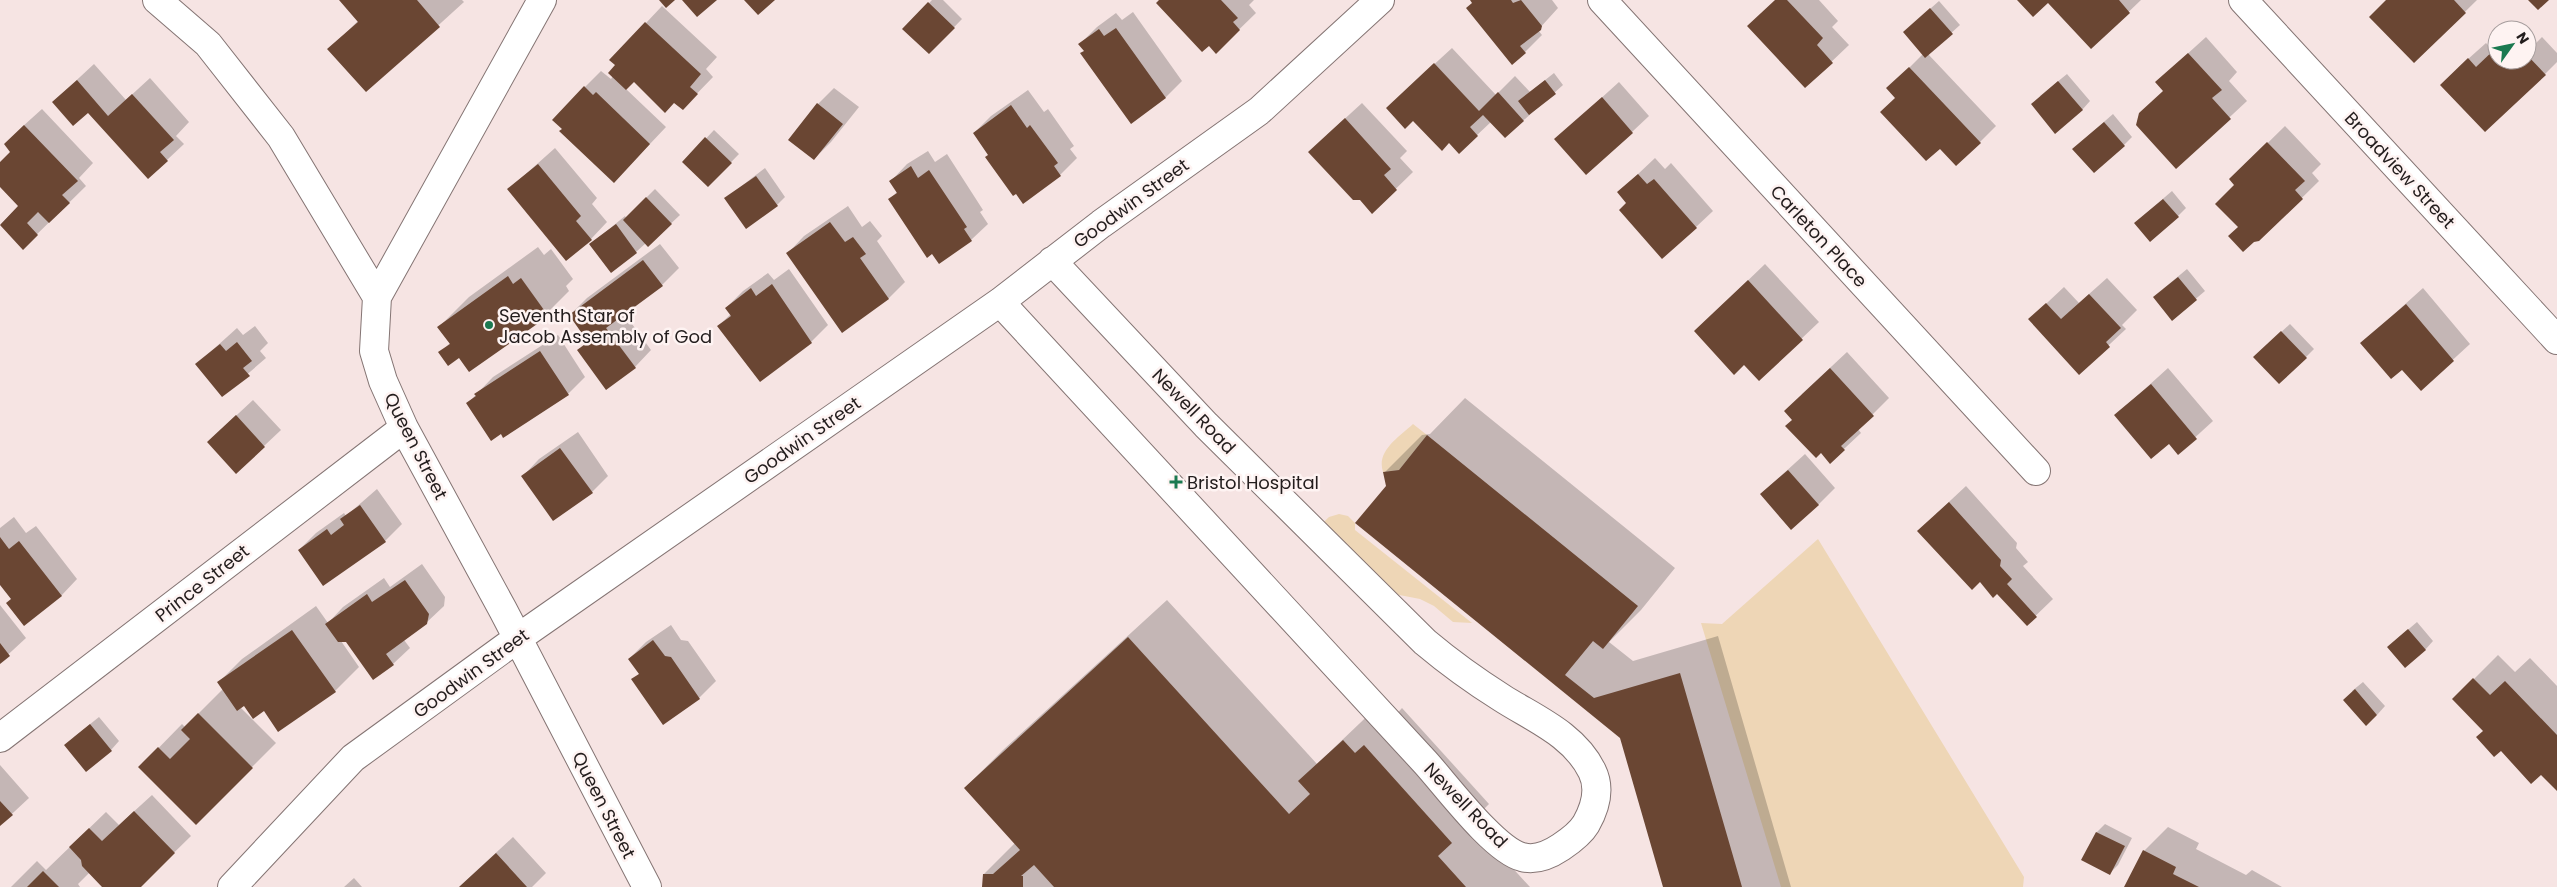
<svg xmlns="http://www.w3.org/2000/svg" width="2557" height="887" font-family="Poppins,sans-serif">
<rect width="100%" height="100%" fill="#f6e4e3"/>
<path fill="#eed6b6" d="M 1413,424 L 1427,435 L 1399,470 L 1383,472 C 1376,451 1399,437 1413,424 Z
M 1339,514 L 1348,516 L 1355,523 L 1355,530 L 1472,623 L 1453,622 L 1434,606 L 1420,599 L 1348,585 L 1306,539 L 1329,517 Z
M 1818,539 L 2024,877 L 2023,887 L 1781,887 L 1701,623 L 1722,624 Z"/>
<path fill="#0003" d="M 340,0 L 462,0 L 464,2 L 366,91 L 329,49 L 358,21 Z
M 932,0 L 943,0 L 962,19 L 929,53 L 904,29 Z
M 1161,0 L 1254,0 L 1249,5 L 1256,13 L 1216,52 Z
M 1472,0 L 1552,0 L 1558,8 L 1538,30 L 1542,35 L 1525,52 Z
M 1775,0 L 1819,0 L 1838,21 L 1832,27 L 1849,45 L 1805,87 Z
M 2019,0 L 2141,0 L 2091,48 L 2048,1 Z
M 2387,0 L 2477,0 L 2414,62 Z
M 1939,1 L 1960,25 L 1928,54 L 1996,126 L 1980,142 L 1897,97 L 1905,72 L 1923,54 L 1913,24 Z
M 662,6 L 717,57 L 706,69 L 713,77 L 683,108 L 675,102 L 634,81 L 626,89 L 666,127 L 631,164 L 563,129 L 585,87 L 601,71 L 611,79 L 613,76 L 646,23 Z
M 1133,12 L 1182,81 L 1166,97 L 1131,122 L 1080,44 L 1097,27 L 1116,13 L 1122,20 Z
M 2206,37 L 2237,72 L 2229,81 L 2247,101 L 2176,167 L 2164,90 L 2174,66 Z
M 2542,37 L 2557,53 L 2557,62 L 2545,74 L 2458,68 L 2486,43 L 2494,52 L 2497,48 L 2497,60 L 2527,60 L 2527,40 L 2533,46 Z
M 1452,48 L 1496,95 L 1515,76 L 1530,92 L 1554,73 L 1563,85 L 1506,136 L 1492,121 L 1459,152 L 1404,92 Z
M 94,64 L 126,100 L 150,78 L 189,122 L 176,136 L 184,144 L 167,160 L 88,111 L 53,102 Z
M 2067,74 L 2090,101 L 2082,110 L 2040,96 Z
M 1619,82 L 1649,116 L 1632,132 L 1556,139 Z
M 834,88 L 859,107 L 831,142 L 814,159 L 818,104 Z
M 1028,90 L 1044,112 L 1048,109 L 1074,146 L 1070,149 L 1077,158 L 1060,175 L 1023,202 L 974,133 L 991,116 Z
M 1362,103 L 1407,151 L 1400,158 L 1413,172 L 1372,212 L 1327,135 Z
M 42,109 L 93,163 L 79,178 L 86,186 L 23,248 L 1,224 L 19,206 L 0,185 L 0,163 L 12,152 L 22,127 Z
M 2113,114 L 2132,137 L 2124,145 L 2082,141 Z
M 2285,126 L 2321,164 L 2312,173 L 2319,181 L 2259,240 L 2239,227 L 2236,185 L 2231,179 Z
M 714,130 L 739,154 L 708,186 L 684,162 Z
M 555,148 L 597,198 L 592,204 L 607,222 L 591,239 L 509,189 Z
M 928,151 L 935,162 L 947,154 L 983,210 L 980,212 L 988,224 L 971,240 L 933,252 L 890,199 L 898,191 L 891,181 L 907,164 Z
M 1655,158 L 1665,169 L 1671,163 L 1713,211 L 1696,227 L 1628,203 L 1619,192 Z
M 765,168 L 785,197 L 777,205 L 726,198 Z
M 655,189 L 680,215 L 648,245 L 646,243 L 636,252 L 591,244 L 625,216 L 626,218 Z
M 2172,191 L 2186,208 L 2178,216 L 2144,215 Z
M 848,206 L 862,227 L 870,221 L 882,236 L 877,241 L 905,282 L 889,298 L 842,331 L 788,253 L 804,236 Z
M 660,244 L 679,268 L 662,285 L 624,313 L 651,350 L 635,367 L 578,351 L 589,340 L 570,315 L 587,298 Z
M 538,247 L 544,255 L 551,249 L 573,279 L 566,286 L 569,291 L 539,321 L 460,357 L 440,353 L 450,343 L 439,327 L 469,297 Z
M 1765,264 L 1819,322 L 1759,379 L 1712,315 Z
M 789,269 L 828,325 L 811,342 L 718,326 L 731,314 L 726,308 L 743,291 L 768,273 L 774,280 Z
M 2187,269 L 2205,291 L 2172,319 L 2163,289 Z
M 2107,278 L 2137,310 L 2122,325 L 2126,329 L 2079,373 L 2030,319 L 2064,287 L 2079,303 Z
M 2423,288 L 2470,344 L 2421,389 L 2402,368 L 2362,343 Z
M 2290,324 L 2314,349 L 2306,357 L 2263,349 Z
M 255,326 L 268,343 L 260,351 L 266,358 L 222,396 L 197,364 L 237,328 L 243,335 Z
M 558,335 L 585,377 L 568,394 L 503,436 L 468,403 L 493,377 Z
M 1847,352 L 1889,398 L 1858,429 L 1861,433 L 1830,462 L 1794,419 L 1802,394 Z
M 2168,368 L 2213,421 L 2178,453 L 2169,443 L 2116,415 Z
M 1465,398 L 1675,568 L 1641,610 L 1609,642 L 1633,661 L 1718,636 L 1791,887 L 1664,887 L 1621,737 L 1387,486 L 1384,473 L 1422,435 L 1430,434 Z
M 253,400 L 281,430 L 264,446 L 225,426 Z
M 578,432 L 608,476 L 592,492 L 523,476 L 539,459 Z
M 1805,454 L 1835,488 L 1818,505 L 1761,494 Z
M 1966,486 L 2017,543 L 2016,548 L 2028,562 L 2023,566 L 2053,599 L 2027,624 L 1936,514 Z
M 377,489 L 402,524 L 385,541 L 299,550 L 316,533 L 344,513 L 346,516 Z
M 14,517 L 26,533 L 36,526 L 77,579 L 61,596 L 12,599 L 0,583 L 0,528 Z
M 422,564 L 445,597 L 444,606 L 426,623 L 404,640 L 410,648 L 393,664 L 347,641 L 341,641 L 359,667 L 335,691 L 264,709 L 244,704 L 240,707 L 276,743 L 196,823 L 140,767 L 182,724 L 185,727 L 223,689 L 218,683 L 242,659 L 316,606 L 328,623 L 343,607 L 384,578 L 390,587 Z
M 1167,600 L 1317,764 L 1381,703 L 1394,717 L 1402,708 L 1489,804 L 1475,818 L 1508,863 L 1530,887 L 983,887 L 984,874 L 1015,843 L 965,788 L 1003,750 Z
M 0,605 L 26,638 L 0,662 Z
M 2417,622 L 2433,641 L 2425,650 L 2397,639 Z
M 671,625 L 681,640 L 688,641 L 716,681 L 699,698 L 633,680 L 640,673 L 629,659 L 646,642 Z
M 2498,655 L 2515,672 L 2530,658 L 2557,686 L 2557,789 L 2541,773 L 2454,699 Z
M 2363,682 L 2385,706 L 2377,715 L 2352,691 Z
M 99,717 L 119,741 L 111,750 L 74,737 Z
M 0,765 L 29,798 L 0,825 Z
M 152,795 L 191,836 L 139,887 L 103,887 L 90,872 L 78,884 L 80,887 L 11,887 L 37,861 L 46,870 L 106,812 L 119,825 Z
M 2105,824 L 2132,838 L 2118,865 L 2110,873 L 2083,860 L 2097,832 Z
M 2168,827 L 2199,843 L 2196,849 L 2246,875 L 2252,870 L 2282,887 L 2125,887 L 2144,851 Z
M 513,837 L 546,873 L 532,887 L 459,887 Z
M 354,878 L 362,887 L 344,887 Z"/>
<path fill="#6a4633" d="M 339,0 L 417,0 L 440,27 L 366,92 L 327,49 L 358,22 Z
M 659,0 L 675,0 L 666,8 Z
M 682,0 L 717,0 L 697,17 Z
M 744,0 L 775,0 L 758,15 Z
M 1159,0 L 1221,0 L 1238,18 L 1233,22 L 1240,30 L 1216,54 L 1209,46 L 1202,52 L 1156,3 Z
M 1470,0 L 1511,0 L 1513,3 L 1521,0 L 1542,26 L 1541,30 L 1520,46 L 1526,53 L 1512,65 L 1466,8 L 1472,3 Z
M 1775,0 L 1787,0 L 1823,38 L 1817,45 L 1833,63 L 1805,88 L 1747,26 Z
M 2017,0 L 2119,0 L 2130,13 L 2091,49 L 2048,3 L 2033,17 Z
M 2386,0 L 2454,0 L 2466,13 L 2414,63 L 2369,17 Z
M 2528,0 L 2549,0 L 2538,10 Z
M 928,2 L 955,28 L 929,54 L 902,29 Z
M 1930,8 L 1953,34 L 1925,58 L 1903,32 Z
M 645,22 L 701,74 L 690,87 L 698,94 L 683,110 L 674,103 L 665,113 L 634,82 L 626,90 L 608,73 L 615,65 L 609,60 Z
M 1116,28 L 1166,98 L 1131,124 L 1080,53 L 1084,51 L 1078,44 L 1099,29 L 1104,36 Z
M 2497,47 L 2497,60 L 2515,62 L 2527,60 L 2527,55 L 2546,75 L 2485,132 L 2440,85 L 2468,58 L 2476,67 Z
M 2188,53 L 2222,90 L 2212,98 L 2231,119 L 2176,169 L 2136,125 L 2139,113 L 2163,91 L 2155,82 Z
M 1434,63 L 1479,111 L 1498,92 L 1524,121 L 1505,138 L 1483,115 L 1470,127 L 1478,136 L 1459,154 L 1449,143 L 1442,151 L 1413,121 L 1405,129 L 1386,108 Z
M 1909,67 L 1981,143 L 1956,166 L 1940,149 L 1926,161 L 1880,112 L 1895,98 L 1886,88 Z
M 77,80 L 108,116 L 132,94 L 174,140 L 160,152 L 168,161 L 148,179 L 88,113 L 73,126 L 52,102 Z
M 1545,80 L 1556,94 L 1529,115 L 1518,101 Z
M 2058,81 L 2083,110 L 2055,134 L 2031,104 Z
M 584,86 L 593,95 L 596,92 L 650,144 L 614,183 L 559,131 L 562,129 L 552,120 Z
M 1602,97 L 1633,133 L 1586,175 L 1554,139 Z
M 817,103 L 843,124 L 814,160 L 788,140 Z
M 1011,105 L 1027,128 L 1030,125 L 1058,163 L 1054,166 L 1061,176 L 1023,204 L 1016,194 L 1013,196 L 985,157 L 988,155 L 973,133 Z
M 1345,118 L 1391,169 L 1384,175 L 1397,190 L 1372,214 L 1360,200 L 1353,200 L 1308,152 Z
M 2104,122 L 2125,146 L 2094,173 L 2072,149 Z
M 24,125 L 78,181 L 62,195 L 70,203 L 49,223 L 38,212 L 27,223 L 38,235 L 23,250 L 0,225 L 18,206 L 0,187 L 0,162 L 10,152 L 4,144 Z
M 705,137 L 732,163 L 708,187 L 682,162 Z
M 2267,142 L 2305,181 L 2295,190 L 2303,199 L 2259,241 L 2254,242 L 2243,252 L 2228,236 L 2238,227 L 2215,204 L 2234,185 L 2229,179 Z
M 538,164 L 581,216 L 576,221 L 592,240 L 566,261 L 507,189 Z
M 911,166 L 918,178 L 929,170 L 967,227 L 964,229 L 972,241 L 939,264 L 932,254 L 927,258 L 888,199 L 897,193 L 889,181 Z
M 1638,174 L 1647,184 L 1654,179 L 1697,228 L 1662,259 L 1619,210 L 1626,203 L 1617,192 Z
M 756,176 L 778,206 L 746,229 L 724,198 Z
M 646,197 L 672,224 L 648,247 L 623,220 Z
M 2163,199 L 2179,217 L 2150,242 L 2134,223 Z
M 830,222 L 845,242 L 853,237 L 866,254 L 860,258 L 889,299 L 842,333 L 786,253 Z
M 616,224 L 637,253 L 611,273 L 589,244 Z
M 643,260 L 663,286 L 606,328 L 636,368 L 606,390 L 577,350 L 588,342 L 569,315 Z
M 508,276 L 513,284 L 521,278 L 544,310 L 535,316 L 540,322 L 469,372 L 459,358 L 448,366 L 438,352 L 450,344 L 437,327 Z
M 2178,277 L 2197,300 L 2172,321 L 2153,297 Z
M 1748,280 L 1803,340 L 1759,381 L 1744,365 L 1734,375 L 1694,331 Z
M 772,284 L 812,343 L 760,382 L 717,326 L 731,316 L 725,308 L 751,288 L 756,296 Z
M 2089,294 L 2121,328 L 2106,342 L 2110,347 L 2079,375 L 2028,319 L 2046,303 L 2061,319 Z
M 2406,304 L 2454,361 L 2421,391 L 2402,370 L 2391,379 L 2360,343 Z
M 2281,331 L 2307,358 L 2279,384 L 2253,357 Z
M 237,342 L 252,361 L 243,368 L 250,376 L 222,397 L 195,364 L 220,344 L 226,351 Z
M 540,351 L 569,395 L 503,438 L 501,434 L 491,441 L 466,403 L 476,396 L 474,394 Z
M 1830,368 L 1874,416 L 1841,446 L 1845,450 L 1830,464 L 1821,453 L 1816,458 L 1785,426 L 1792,420 L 1784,411 Z
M 2151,384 L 2197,439 L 2178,455 L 2169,444 L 2151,459 L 2114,415 Z
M 236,415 L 265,447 L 236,474 L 207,442 Z
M 1427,435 L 1638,606 L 1603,649 L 1593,641 L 1565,675 L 1594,698 L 1680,673 L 1742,887 L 1663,887 L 1620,738 L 1355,523 L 1386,486 L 1383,472 L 1399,470 Z
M 560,448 L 593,493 L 553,521 L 521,476 Z
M 1788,470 L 1819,505 L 1791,530 L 1760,494 Z
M 1949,502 L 2001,560 L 2000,566 L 2012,579 L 2007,584 L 2037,617 L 2027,626 L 1997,594 L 1993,598 L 1980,582 L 1972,590 L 1917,531 Z
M 360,505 L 386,542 L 323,586 L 298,550 L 327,529 L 331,535 L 344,525 L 340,519 Z
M 0,537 L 9,549 L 19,541 L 62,596 L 24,626 L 6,603 L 11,599 L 0,585 Z
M 405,580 L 429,614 L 427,624 L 386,654 L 394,665 L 373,680 L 346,642 L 338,642 L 325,624 L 367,594 L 372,602 Z
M 2408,629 L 2426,650 L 2405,668 L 2387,647 Z
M 292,630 L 336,692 L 278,732 L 264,711 L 253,719 L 244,706 L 237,711 L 217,682 Z
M 1128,637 L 1289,814 L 1310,794 L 1298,781 L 1343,740 L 1355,753 L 1364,745 L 1452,843 L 1438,856 L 1466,887 L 1054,887 L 1034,865 L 1021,876 L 1023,876 L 1023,887 L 982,887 L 983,874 L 993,874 L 1020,850 L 964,788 Z
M 653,640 L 665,656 L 671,657 L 700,699 L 663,725 L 631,679 L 639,674 L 628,659 Z
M 0,643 L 10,656 L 0,664 Z
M 2473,678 L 2490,695 L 2505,681 L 2557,735 L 2557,791 L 2541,775 L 2531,784 L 2501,751 L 2494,757 L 2476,737 L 2483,731 L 2452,699 Z
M 2355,689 L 2377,715 L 2366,726 L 2343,700 Z
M 198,713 L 253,768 L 196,825 L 138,767 L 158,747 L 170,759 L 190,739 L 181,730 Z
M 90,724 L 112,751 L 86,772 L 64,745 Z
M 0,801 L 13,815 L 0,826 Z
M 134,811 L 175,853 L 141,887 L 102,887 L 82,866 L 81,860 L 69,847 L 89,828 L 102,841 Z
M 2096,832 L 2125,846 L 2110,875 L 2081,860 Z
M 2143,850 L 2176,867 L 2173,874 L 2199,887 L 2124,887 Z
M 496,853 L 527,887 L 459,887 Z
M 43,871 L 59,887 L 27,887 Z"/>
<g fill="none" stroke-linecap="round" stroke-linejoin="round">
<g stroke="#847473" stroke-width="30">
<path id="minor" d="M 157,0 L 208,44 L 281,137 L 377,297
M 542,0 L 377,297 L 374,351 L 383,381 L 404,428 L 503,610 L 647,887
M 1602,0 L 2036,471
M 2243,0 L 2557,340
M 1000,302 L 1425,762 C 1446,785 1494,850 1522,857 C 1536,861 1549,855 1561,847 C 1570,841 1580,834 1586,824 C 1595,808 1601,789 1592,771 C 1574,734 1533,718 1502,698 C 1475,681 1450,663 1425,642 L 1206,425 L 1052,261
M 0,738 L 404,428
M 232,887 L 353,758 L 518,638 L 1000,302 L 1101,224 L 1259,111 L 1380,0"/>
</g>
<use href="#minor" stroke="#fff" stroke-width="28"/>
</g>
<g fill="#1b7950" stroke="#fef3f2" stroke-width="2">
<circle cx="489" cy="325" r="5"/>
<path d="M1173.5 474.5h5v5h5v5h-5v5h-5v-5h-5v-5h5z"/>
</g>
<g text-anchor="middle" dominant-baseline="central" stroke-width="5" stroke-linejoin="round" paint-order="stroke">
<g font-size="18" fill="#231d1d" stroke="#fef3f2">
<text transform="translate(2400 170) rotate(47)">Broadview Street</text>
<text transform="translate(1131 203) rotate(-36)">Goodwin Street</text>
<text transform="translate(1819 236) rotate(47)">Carleton Place</text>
<text transform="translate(1194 411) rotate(46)">Newell Road</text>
<text transform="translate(802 440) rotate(-35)">Goodwin Street</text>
<text transform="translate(416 446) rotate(63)">Queen Street</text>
<text transform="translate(202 583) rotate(-38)">Prince Street</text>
<text transform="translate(471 673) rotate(-36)">Goodwin Street</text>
<text transform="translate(604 805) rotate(63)">Queen Street</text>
<text transform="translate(1466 805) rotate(46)">Newell Road</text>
</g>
<g font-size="18" fill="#231d1d" stroke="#fef3f2" text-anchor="start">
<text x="499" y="315">Seventh Star of<tspan x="499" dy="21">Jacob Assembly of God</tspan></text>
<text x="1187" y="482">Bristol Hospital</text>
</g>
</g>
<g transform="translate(2512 45) rotate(57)"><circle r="24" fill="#fef3f2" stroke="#a69d9d"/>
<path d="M0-4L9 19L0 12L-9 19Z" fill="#1b7950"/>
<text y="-8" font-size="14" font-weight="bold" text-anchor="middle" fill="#231d1d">N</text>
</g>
</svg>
